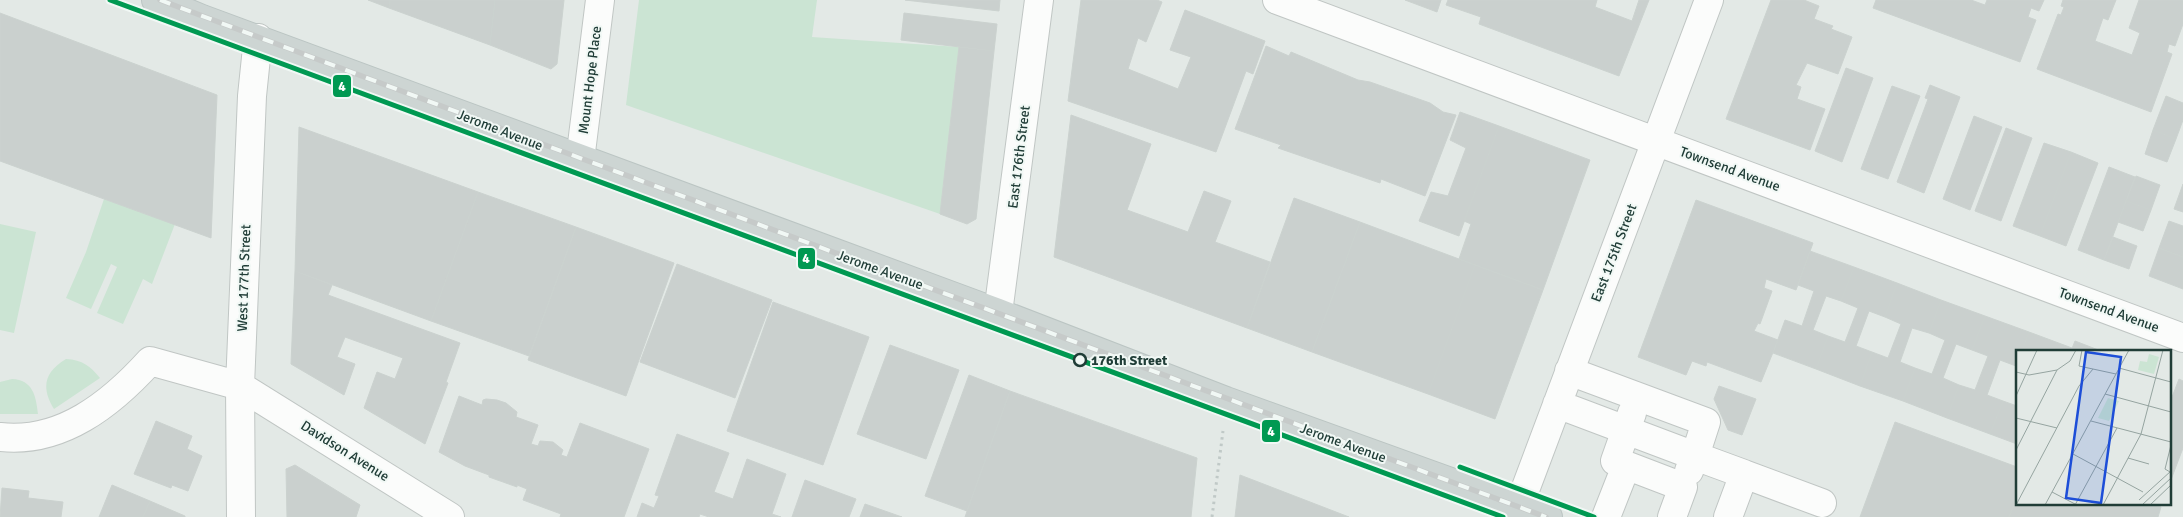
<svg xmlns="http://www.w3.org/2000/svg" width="2183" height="517" font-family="Signika,sans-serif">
<rect width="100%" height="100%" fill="#e3e9e6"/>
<path fill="#cbe4d3" d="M 639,0 L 817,0 L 812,37 L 959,47 L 940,214 L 626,105 Z
M 104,199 L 175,224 L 152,284 L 143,279 L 123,324 L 97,313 L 117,267 L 111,264 L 91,309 L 66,298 L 86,252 Z
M 0,224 L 36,232 L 14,333 L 0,330 Z
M 66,359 C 83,360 90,366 100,378 L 54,409 C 41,388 44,372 66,359 Z
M 12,379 C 33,380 36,396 38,414 L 0,414 L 0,382 Z"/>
<path fill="#cad0ce" stroke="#cbd2cf" d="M 368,0 L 390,0 L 389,8 Z
M 390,0 L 495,0 L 490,45 L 389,8 Z
M 495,0 L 564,0 L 557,64 L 551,69 L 490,45 Z
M 905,0 L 1000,0 L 999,11 Z
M 1081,0 L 1157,0 L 1162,2 L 1146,42 L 1138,38 L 1128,69 L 1178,89 L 1191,57 L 1170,50 L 1185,10 L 1265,41 L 1253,74 L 1246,71 L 1216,152 L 1068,101 Z
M 1405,0 L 1441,0 L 1437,12 Z
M 1448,0 L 1597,0 L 1595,7 L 1632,21 L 1639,0 L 1649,0 L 1619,76 L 1479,24 L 1481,17 L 1446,5 Z
M 1771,0 L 1804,0 L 1819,6 L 1814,19 L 1833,26 L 1831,29 L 1852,37 L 1838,74 L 1807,63 L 1796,85 L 1801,87 L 1797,99 L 1825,109 L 1810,150 L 1726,119 Z
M 1876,0 L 1971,0 L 1985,5 L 1987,0 L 2044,0 L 2039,11 L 2031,8 L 2028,17 L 2036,20 L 2020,62 L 1873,8 Z
M 2063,0 L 2116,0 L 2108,20 L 2103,18 L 2095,41 L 2132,55 L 2140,33 L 2129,28 L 2139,0 L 2183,0 L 2183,24 L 2175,46 L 2169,44 L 2167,52 L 2172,54 L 2151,112 L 2037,69 L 2058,14 L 2061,15 L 2064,7 L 2061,6 Z
M 0,13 L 217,95 L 211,238 L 0,161 Z
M 904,13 L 997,24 L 994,51 L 901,40 Z
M 1266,46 L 1289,56 L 1291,52 L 1358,80 L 1370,82 L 1430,103 L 1443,112 L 1456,115 L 1425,196 L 1381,179 L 1380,183 L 1278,148 L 1281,145 L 1235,129 Z
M 959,47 L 994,51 L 976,219 L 967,224 L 940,214 Z
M 1846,68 L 1873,78 L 1842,162 L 1815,151 Z
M 1930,85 L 1960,97 L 1924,193 L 1897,182 L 1928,99 L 1925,98 Z
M 1892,86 L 1920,96 L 1888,179 L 1861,169 Z
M 2166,96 L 2183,103 L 2183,120 L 2176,139 L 2153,130 Z
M 1460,112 L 1499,126 L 1459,236 L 1419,221 L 1431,192 L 1448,196 L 1466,148 L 1450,140 Z
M 1071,115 L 1151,144 L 1127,210 L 1188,232 L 1204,191 L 1231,201 L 1215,242 L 1270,262 L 1247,328 L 1054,257 Z
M 1974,116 L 2002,127 L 1970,210 L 1943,199 Z
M 1499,126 L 1590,160 L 1543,290 L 1459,259 L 1471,224 L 1464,221 Z
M 299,127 L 478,192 L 431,321 L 295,271 Z
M 2006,128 L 2032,138 L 2001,221 L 1975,211 Z
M 2153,130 L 2176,139 L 2167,162 L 2145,154 Z
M 2044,143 L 2071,152 L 2040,236 L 2013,226 Z
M 2071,152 L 2098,163 L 2066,246 L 2040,236 Z
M 2109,167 L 2135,177 L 2104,260 L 2078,250 Z
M 2136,176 L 2160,185 L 2151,210 L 2126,201 Z
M 2183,184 L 2183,212 L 2174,209 Z
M 478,192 L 576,227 L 529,356 L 431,321 Z
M 1294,198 L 1360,222 L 1312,352 L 1247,328 Z
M 1696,200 L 1813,243 L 1796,290 L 1766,279 L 1764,288 L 1772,291 L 1760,324 L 1758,323 L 1754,331 L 1778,340 L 1761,382 L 1707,362 L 1706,366 L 1692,361 L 1686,375 L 1638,357 Z
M 2126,201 L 2151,210 L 2143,231 L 2118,222 Z
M 2169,221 L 2183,226 L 2183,257 L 2159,248 Z
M 1360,222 L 1475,265 L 1428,394 L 1312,352 Z
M 576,227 L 674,263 L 626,396 L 528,360 Z
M 2113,237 L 2137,246 L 2129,269 L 2104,260 Z
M 2159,248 L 2183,257 L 2183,289 L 2149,276 Z
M 1810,251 L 1854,267 L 1841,301 L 1826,296 L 1813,330 L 1828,336 L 1816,369 L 1773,353 L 1785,320 L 1802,326 L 1814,291 L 1798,285 Z
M 677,264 L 772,300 L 735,398 L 640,362 Z
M 1475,265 L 1543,290 L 1495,419 L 1428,394 Z
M 1854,267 L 1897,283 L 1885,317 L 1869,311 L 1856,346 L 1872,352 L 1860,386 L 1816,369 L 1828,336 L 1845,342 L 1858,308 L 1841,301 Z
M 295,271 L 332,285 L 328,295 L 460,343 L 446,382 L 448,383 L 425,444 L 364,408 L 377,372 L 395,379 L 403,358 L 345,337 L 337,357 L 355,364 L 344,395 L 291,364 Z
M 1897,283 L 1941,300 L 1929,333 L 1912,328 L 1900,362 L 1915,368 L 1903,401 L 1860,386 L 1872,352 L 1888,358 L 1901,324 L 1885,317 Z
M 1941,300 L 1985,316 L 1972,350 L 1956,344 L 1943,378 L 1959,385 L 1947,418 L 1903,401 L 1915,368 L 1932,374 L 1945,340 L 1929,333 Z
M 773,302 L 869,337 L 823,465 L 727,431 Z
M 1985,316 L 2029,332 L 2022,351 L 2017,351 L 2016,366 L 2000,360 L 1987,395 L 2003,401 L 1990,434 L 1947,418 L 1959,385 L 1975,390 L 1988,356 L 1972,350 Z
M 2029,332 L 2072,348 L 2071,351 L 2022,351 Z
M 2075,341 L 2101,351 L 2071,351 Z
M 890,345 L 959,370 L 926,459 L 857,434 Z
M 969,375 L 1010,391 L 967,511 L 925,496 Z
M 2179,379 L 2183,381 L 2183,448 L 2169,485 L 2169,405 Z
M 1719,386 L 1756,399 L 1742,435 L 1728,430 L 1714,399 Z
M 1010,391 L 1197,458 L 1191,517 L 965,517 Z
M 459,396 L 482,405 L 483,400 L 486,399 L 497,400 L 506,403 L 517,412 L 516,417 L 538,425 L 531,444 L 538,446 L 540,441 L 553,442 L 563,450 L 561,455 L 567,457 L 580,423 L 649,449 L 624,517 L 560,517 L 561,514 L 523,500 L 527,489 L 517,485 L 517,487 L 489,477 L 489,475 L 465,466 L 439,452 Z
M 2003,401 L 2017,406 L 2017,444 L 1990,434 Z
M 156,421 L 192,436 L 187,449 L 202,456 L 188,491 L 172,485 L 171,488 L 134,474 Z
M 1895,422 L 2017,467 L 2017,497 L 2009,517 L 1860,517 Z
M 677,434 L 729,453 L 714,492 L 733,499 L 747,459 L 786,474 L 772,514 L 781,517 L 709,517 L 700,514 L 699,517 L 637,517 L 642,503 L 654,508 L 659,496 L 655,495 Z
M 295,465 L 360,505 L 356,517 L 287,517 L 286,469 Z
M 1240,475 L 1349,517 L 1235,517 Z
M 805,480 L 856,499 L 849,517 L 792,517 Z
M 112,485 L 150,501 L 143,517 L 99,517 Z
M 2,488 L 29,491 L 28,498 L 63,502 L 61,517 L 0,517 Z
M 2017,497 L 2017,503 L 2152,503 L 2161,507 L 2158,517 L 2009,517 Z
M 150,501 L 185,516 L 185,517 L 143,517 Z
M 865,504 L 902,517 L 860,517 Z"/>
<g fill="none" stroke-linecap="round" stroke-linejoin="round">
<g stroke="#c0c6c4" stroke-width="30">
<path id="minor" d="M 1277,0 L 2183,338
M 580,160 L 600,0
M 998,313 L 1039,0
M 1557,404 L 1695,456 L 1706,422 L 1569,371
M 1632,413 L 1615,461 L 1683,487 L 1672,517
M 0,437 C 61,444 111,404 150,361 L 240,386 L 450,517
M 1689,471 L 1695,456 L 1744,474
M 241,517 L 240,386 L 252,96 L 258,38
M 1513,517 L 1519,506 L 1709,0
M 1606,517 L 1626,466
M 1728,517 L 1744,474 L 1822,503"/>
</g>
<g stroke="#bbc5c3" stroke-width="30">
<path id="major" d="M 156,0 L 202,19 L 998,313 L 1226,401 L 1548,517"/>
</g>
<path stroke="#c0c9c7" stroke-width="3" stroke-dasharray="2.5 4" stroke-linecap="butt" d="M 1212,517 L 1223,431"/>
<use href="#minor" stroke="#fbfcfb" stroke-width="28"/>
<use href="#major" stroke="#cdd5d3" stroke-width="28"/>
<g stroke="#c6cac9" stroke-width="5.5">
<path id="rail" d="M 160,0 L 545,145 L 1546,517"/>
</g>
<use href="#rail" stroke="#f1f8f5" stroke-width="4" stroke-dasharray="11" stroke-linecap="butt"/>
<g stroke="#f1f8f5" stroke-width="9">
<path id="metro-1" d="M 110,0 L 1503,517
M 1460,467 L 1594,517"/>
</g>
<use href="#metro-1" stroke="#009952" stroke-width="5"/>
</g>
<circle fill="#f1f8f5" stroke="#203d37" stroke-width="2.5" cx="1080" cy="360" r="6"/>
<g text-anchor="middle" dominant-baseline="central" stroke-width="4" stroke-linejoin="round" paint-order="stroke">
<g font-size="14" fill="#203d37" stroke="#f1f8f5">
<text transform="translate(590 80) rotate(-83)">Mount Hope Place</text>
<text transform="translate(500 130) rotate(21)">Jerome Avenue</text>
<text transform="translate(1019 157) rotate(-83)">East 176th Street</text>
<text transform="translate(1730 169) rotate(20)">Townsend Avenue</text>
<text transform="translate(1614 253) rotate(-69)">East 175th Street</text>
<text transform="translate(880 270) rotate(20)">Jerome Avenue</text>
<text transform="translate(244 278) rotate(-88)">West 177th Street</text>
<text transform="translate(2109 310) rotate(20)">Townsend Avenue</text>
<text transform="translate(1343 443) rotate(20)">Jerome Avenue</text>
<text transform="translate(345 451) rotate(32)">Davidson Avenue</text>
</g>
<g font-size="14" font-weight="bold" fill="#203d37" stroke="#f1f8f5" text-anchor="start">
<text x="1091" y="360">176th Street</text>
</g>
</g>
<g transform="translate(2016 350)">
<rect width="155" height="155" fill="#e3e9e6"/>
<path d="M 133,4 L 143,7 L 138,24 L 122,20 L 124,11 L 131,12 ZM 92,48 L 103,51 L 93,71 L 82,68 Z" fill="#cbe4d3"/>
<path fill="none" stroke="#95a4a0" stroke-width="1" d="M 66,0 L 63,16 L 100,24M 103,18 L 155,32M 0,22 L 13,25 L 41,20 L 54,11 L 60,0M 89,44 L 155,62M 0,46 L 21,0M 0,68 L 41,78M 75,71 L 155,92M 0,100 L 41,20M 57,104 L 127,142M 112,108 L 133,114M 154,122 L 149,119 L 155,95M 36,142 L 59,154M 123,150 L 155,121M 0,155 L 63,36 L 77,19M 29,155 L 113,0M 59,155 L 101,78M 87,155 L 125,84 L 147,0M 126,155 L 155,128M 134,155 L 155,135"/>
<path fill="#1d4ed8" fill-opacity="0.15" stroke="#1d4ed8" stroke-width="2.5" d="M 70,2 L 105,7 L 85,153 L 50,148 Z"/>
<rect width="155" height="155" fill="none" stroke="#203d37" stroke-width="2.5"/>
</g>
<g stroke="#f1f8f5" stroke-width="2">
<rect x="332" y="74" width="20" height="24" rx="5" fill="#009952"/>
<rect x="797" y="247" width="19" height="23" rx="5" fill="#009952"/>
<rect x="1261" y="419" width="20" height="24" rx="5" fill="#009952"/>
</g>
<g font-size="14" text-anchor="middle" font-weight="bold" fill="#fff">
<text x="342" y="91">4</text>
<text x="806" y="263">4</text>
<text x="1271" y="436">4</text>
</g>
</svg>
